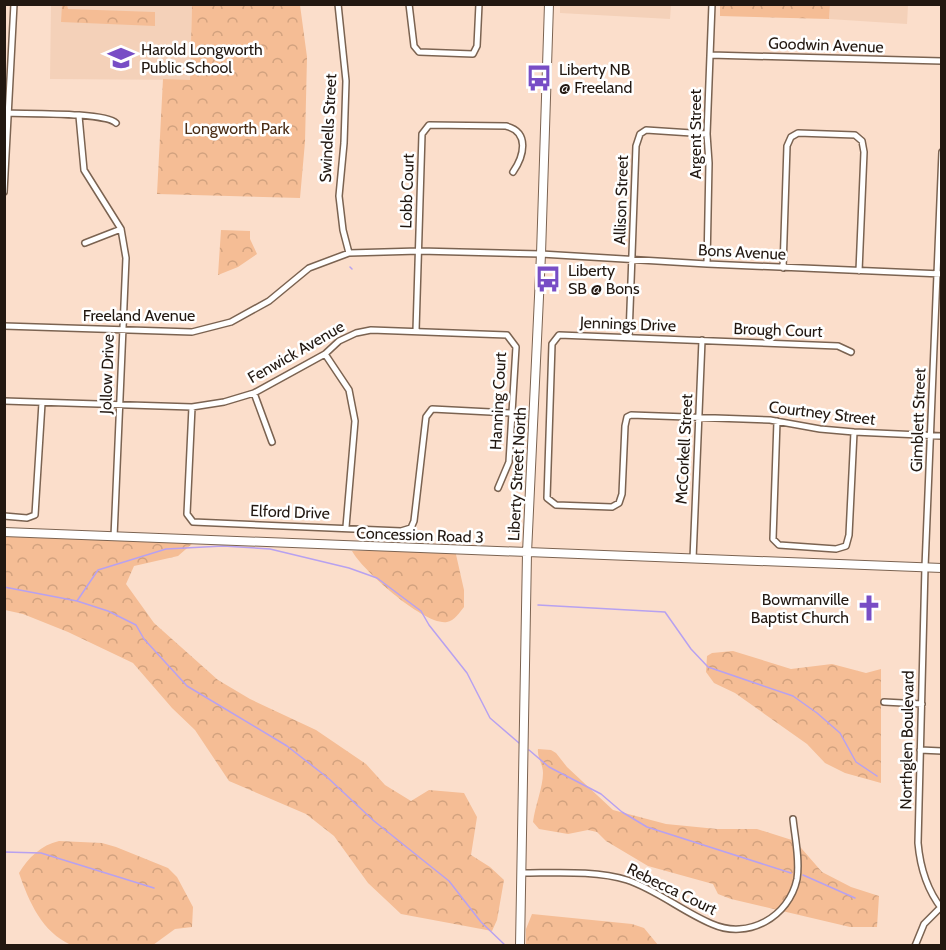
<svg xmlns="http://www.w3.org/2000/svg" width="946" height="950" font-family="Cabin,sans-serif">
<defs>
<pattern id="forest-crowns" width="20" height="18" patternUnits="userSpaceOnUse" patternTransform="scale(1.5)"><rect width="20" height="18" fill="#f5bd95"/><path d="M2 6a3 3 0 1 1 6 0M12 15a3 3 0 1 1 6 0" fill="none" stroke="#d2a27f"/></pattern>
</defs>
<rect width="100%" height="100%" fill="#fbdecb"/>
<path fill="#f4d1b9" d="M 51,5 L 192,5 L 190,80 L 50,79 Z
M 560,5 L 560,4 L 671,5 L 670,19 L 560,13 Z
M 830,5 L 908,5 L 907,24 L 829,19 Z"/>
<path fill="url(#forest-crowns)" d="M 62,5 L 67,5 L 68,9 L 155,12 L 155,26 L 61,22 Z
M 192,5 L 300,5 L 307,57 L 305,142 L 300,198 L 157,194 L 163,79 L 190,80 Z
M 720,5 L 830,5 L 829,19 L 720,16 Z
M 221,230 L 250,231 L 250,239 L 257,254 L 238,267 L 218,275 Z
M 5,531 L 187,536 L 193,543 L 178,556 L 134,566 L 126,584 L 154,623 L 218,680 L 250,699 L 316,730 L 366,764 L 385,785 L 411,801 L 429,790 L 464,793 L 477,817 L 471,855 L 490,867 L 504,880 L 497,920 L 492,931 L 401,914 L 368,883 L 334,836 L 306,814 L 229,781 L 195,730 L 172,708 L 133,663 L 68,632 L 23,614 L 5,610 Z
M 455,550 L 464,590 L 464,607 C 460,612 454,621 447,622 C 425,626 362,570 352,551 Z
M 733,651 L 791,669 L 832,664 L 866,673 L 881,669 L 881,783 L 845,773 L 825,763 L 807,744 L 735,693 L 714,683 L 706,672 L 707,656 L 712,653 Z
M 538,749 L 551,750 L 556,753 L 567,767 L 613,810 L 666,824 L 717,829 L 757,829 L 795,841 L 822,872 L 851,887 L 879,896 L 877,927 L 850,927 L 731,899 L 718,894 L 713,884 L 648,866 L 606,841 L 597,832 L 588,830 L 568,834 L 539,829 L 533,822 C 535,806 543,787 543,773 C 543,764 537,758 538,749 Z
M 59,841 L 102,843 L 116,847 L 168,868 L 177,877 L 193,907 L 192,927 L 175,929 L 153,945 L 71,945 C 42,932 29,902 19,873 C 28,858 41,845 59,841 Z
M 532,914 L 632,924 L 644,928 L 658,945 L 526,945 L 526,929 Z"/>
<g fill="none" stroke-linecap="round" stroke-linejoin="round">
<path stroke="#b7a1f0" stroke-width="1.5" d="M 350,267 L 352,269
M 4,587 L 77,601 L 108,611 L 136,625 L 144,639 L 187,686 L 287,746 L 328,778 L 374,821 L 449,881 L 481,922 L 506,946
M 77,601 L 98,570 L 166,549 L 223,546 L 270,549 L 349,568 L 377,578 L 421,611 L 429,625 L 467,673 L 490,718 L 519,743
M 538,605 L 665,612 L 691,649 L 708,667 L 793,696 L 817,713 L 840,733 L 856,762 L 877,776
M 529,750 L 549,767 L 601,794 L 622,812 L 647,827 L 791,873
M 4,852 L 41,853 L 154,888
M 803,875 L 855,898"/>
<g stroke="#7b6351" stroke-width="8">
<path id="street" d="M 338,4 L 346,81 L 344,143 L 339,196 L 343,230 L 349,253
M 409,4 L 414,46 L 419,52 L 473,54 L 477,46 L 479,4
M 710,55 L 942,61
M 6,113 C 26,114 105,112 116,123
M 79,116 L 84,170 L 121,229 L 126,258 L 114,537
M 942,152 L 925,567 L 918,843 C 920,866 927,890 942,909
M 4,192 L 14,4
M 85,243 L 121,229
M 707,264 L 709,163 L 707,134 L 712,4
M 783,268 L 787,146 L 791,137 L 798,133 L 855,135 L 862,141 L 864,152 L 859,271
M 4,326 L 192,332 L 231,322 L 269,301 L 309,268 L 349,253 L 419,251 L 541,254 L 707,264 L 942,274
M 416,331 L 422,134 L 429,125 L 506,126 C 530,132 524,156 513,172
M 629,336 L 636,146 L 640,134 L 646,130 L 707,134
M 851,352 L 838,346 L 559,335 L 552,344 L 547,498 L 556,505 L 612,507 L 619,503 L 622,494 L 625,426 L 627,417 L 631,415 L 770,420 L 820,429 L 854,432 L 942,436
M 325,354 L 349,390 L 355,421 L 346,527
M 254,393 L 272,442
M 4,401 L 192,407 L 224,402 L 254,393 L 325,354 L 339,341 L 356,333 L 371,330 L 507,335 L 516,347 L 509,462 L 498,488
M 192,407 L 187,514 L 193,522 L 401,531 L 411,528 L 414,521 L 426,417 L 432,409 L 510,413
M 777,421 L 773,539 L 779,545 L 836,549 L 846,546 L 849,535 L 854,432
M 4,516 L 27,518 L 35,515 L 42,403
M 693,559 L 702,340
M 884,702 L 922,704
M 920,750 L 942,751
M 522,873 C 554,873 597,870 627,880 C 657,890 683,912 712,924 C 748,940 789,917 797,879 C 800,860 795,838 793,819
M 915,946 L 924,924 L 940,908"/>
</g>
<g stroke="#7b6351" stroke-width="10">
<path id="secondary" d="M 4,532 L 942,568
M 520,946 L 527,553 L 541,254 L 549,4"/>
</g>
<use href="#street" stroke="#fff" stroke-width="5"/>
<use href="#secondary" stroke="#fff" stroke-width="8"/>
</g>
<defs>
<g id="school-bare" transform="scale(2.07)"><path d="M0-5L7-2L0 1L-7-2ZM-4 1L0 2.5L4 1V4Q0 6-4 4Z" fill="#784dc5" stroke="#fff" stroke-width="2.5" paint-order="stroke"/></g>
<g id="bus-bare" transform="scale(2.07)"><path d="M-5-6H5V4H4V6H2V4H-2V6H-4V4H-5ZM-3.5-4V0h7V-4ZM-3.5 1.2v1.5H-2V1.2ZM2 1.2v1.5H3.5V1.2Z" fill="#784dc5" stroke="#fff" stroke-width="2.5" paint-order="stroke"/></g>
<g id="church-bare" transform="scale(2.07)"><path d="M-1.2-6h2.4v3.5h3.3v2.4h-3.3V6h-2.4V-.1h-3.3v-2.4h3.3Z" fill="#784dc5" stroke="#fff" stroke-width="2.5" paint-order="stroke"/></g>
</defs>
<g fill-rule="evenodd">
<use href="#school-bare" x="121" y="58"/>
<use href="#bus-bare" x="539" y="78"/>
<use href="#bus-bare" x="548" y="279"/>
<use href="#church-bare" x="869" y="608"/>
</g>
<g text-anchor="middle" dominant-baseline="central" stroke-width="5" stroke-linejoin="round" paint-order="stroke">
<g font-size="16" fill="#221811" stroke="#fff">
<text transform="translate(826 45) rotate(2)">Goodwin Avenue</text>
<text transform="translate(328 128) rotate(-87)">Swindells Street</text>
<text transform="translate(695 134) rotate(-90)">Argent Street</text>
<text transform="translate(407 191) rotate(-88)">Lobb Court</text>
<text transform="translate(621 200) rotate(-88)">Allison Street</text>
<text transform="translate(742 252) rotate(3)">Bons Avenue</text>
<text x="139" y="315">Freeland Avenue</text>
<text transform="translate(628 324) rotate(2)">Jennings Drive</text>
<text transform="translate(778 330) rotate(2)">Brough Court</text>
<text transform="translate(296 352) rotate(-30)">Fenwick Avenue</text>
<text transform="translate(107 374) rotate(-88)">Jollow Drive</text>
<text transform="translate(498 401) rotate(-87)">Hanning Court</text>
<text transform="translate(822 413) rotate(7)">Courtney Street</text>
<text transform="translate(918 420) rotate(-88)">Gimblett Street</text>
<text transform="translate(684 449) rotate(-87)">McCorkell Street</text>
<text transform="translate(517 474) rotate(-87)">Liberty Street North</text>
<text transform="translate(290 512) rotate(2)">Elford Drive</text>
<text transform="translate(420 535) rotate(2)">Concession Road 3</text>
<text transform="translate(907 740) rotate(-89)">Northglen Boulevard</text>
<text transform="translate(672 889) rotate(26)">Rebecca Court</text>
</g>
<g font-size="16" fill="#221811" stroke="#fff" text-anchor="start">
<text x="141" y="49">Harold Longworth<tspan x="141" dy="18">Public School</tspan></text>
<text x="559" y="69">Liberty NB<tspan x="559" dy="18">@ Freeland</tspan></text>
<text x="568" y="270">Liberty<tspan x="568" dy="18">SB @ Bons</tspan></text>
<text x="849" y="599" text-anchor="end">Bowmanville<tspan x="849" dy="18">Baptist Church</tspan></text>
</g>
<g font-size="16" fill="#4b2d15" stroke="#fff">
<text x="237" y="128">Longworth Park</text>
</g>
</g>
<rect width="946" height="950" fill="none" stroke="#221811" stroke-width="12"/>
</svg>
